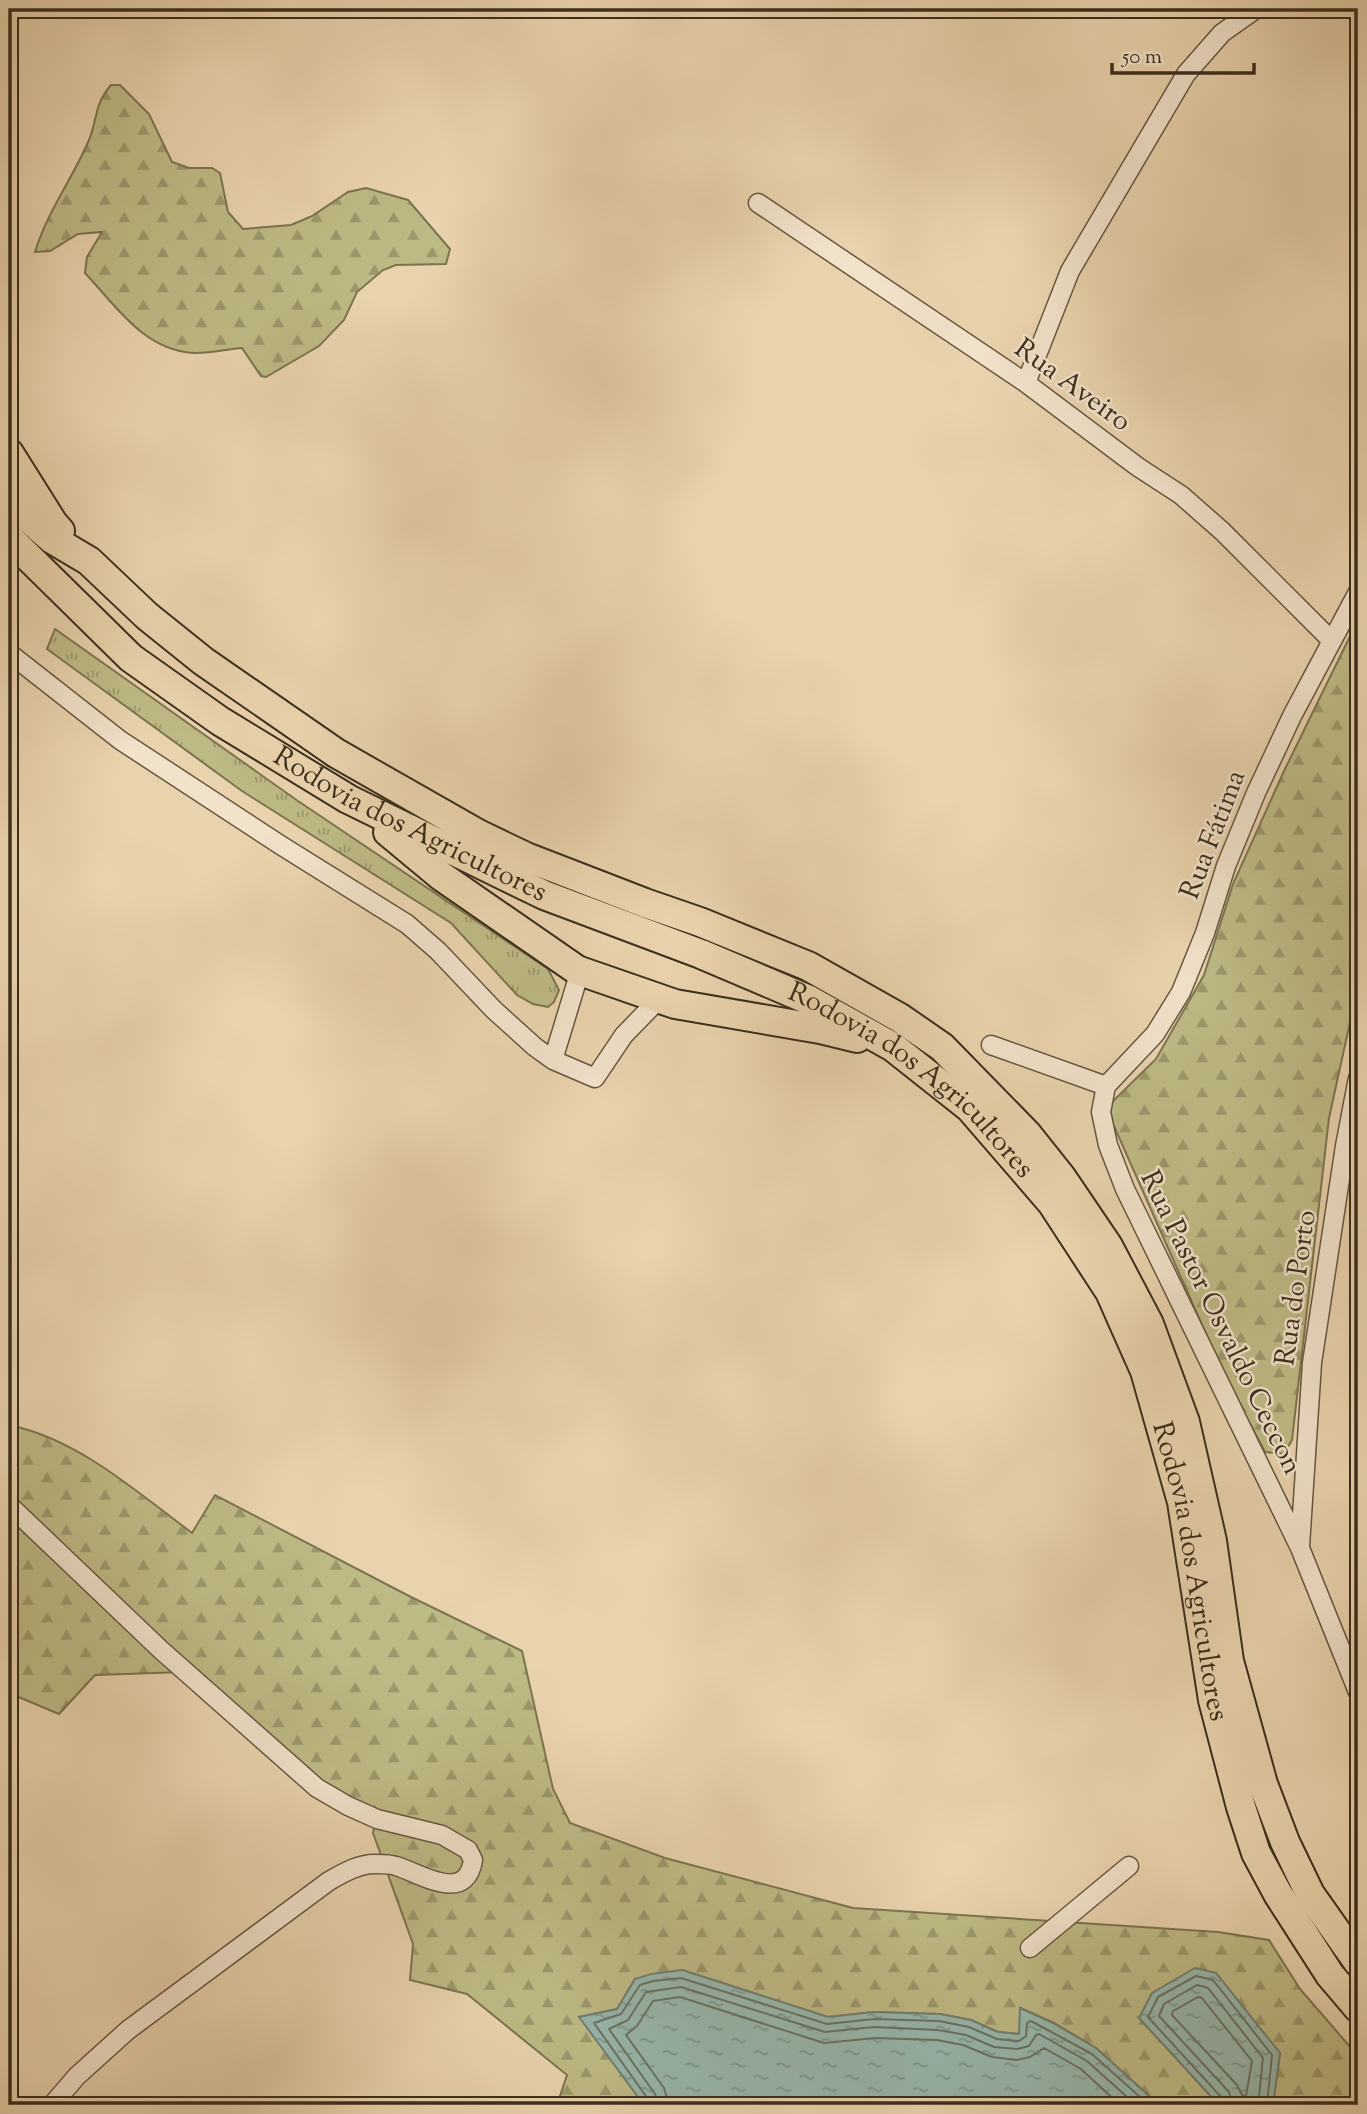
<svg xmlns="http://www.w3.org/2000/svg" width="1367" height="2114" font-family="'Sorts Mill Goudy',serif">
<defs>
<pattern id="grass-tufts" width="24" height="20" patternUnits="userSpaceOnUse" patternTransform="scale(1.75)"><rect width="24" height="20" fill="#beba85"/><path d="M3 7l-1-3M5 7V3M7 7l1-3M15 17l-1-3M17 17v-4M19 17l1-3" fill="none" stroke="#9c986c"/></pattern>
<pattern id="forest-firs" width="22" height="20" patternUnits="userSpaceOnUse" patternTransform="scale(1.75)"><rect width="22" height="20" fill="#beba85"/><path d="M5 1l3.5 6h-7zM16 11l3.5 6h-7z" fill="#9c986c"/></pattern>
<pattern id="water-ripples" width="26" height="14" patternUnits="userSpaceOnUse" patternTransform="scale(1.75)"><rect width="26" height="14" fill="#97b7ac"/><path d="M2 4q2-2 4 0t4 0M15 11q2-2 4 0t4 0" fill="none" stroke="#7c958b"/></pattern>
</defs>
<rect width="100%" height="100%" fill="#e9d3ad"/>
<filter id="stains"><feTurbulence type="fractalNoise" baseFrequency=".00286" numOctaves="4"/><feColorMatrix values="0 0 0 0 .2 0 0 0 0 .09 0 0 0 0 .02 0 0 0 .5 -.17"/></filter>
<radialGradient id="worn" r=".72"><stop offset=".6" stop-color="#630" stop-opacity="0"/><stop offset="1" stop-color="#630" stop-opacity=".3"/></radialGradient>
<path fill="url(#grass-tufts)" stroke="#7c7450" stroke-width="2" d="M 55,629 L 298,801 L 548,969 L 559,990 L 554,1002 L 548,1007 L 533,1004 L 517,995 L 451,923 L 242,791 L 47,649 Z"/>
<path fill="url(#forest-firs)" stroke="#7c7450" stroke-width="2" d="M 111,85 L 120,85 L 149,114 L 172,162 L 189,168 L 212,168 L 220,173 L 228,212 L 243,229 L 291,225 L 312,216 L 348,192 L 366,188 L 408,200 L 450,249 L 446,264 L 396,265 L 383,270 L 357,292 L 344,320 L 319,346 L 266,377 L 261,376 L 242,348 C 227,349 209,354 193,353 C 144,350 116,306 85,273 L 87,257 L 102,232 L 78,234 L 50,251 L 35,252 C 47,212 73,178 89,140 C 98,117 94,105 111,85 Z
M 1358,620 L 1358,986 L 1329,1118 L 1292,1440 L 1284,1454 L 1265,1452 L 1226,1379 L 1106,1108 L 1156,1059 L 1204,975 L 1233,884 L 1284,771 Z
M 9,1425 C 78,1439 137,1492 192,1533 L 215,1495 L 411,1597 L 522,1651 L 553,1789 L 570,1823 L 665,1858 L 853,1908 L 1218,1932 L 1269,1940 L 1300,1989 L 1358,2056 L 1358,2105 L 1273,2105 L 1280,2053 L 1139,2018 L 1219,2105 L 1159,2105 L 1096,2048 L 1054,2023 L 1021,2008 L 1020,2034 L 998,2032 L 971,2020 L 940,2014 L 874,2012 L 828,2017 L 682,1970 L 635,1979 L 617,2009 L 580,2017 L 644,2105 L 557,2105 L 567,2075 L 467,1994 L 410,1980 L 413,1944 L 373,1833 L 376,1819 L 348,1806 L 185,1672 L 95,1675 L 59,1714 L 9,1693 Z"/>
<path fill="url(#water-ripples)" stroke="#728072" stroke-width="2" d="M 1195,1968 L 1216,1973 L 1280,2053 L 1273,2105 L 1219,2105 L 1139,2018 L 1152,1993 Z
M 682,1970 L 828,2017 L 874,2012 L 940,2014 L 971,2020 L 998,2032 L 1019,2034 L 1020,2008 L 1053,2023 L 1096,2048 L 1159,2105 L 644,2105 L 579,2017 L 617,2009 L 635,1979 L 651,1974 Z"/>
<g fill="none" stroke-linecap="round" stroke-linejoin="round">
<path stroke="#697264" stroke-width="2" d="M 1198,1997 L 1202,1998 L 1252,2061 L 1246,2096 L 1242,2095 L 1237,2085 L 1172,2015 L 1173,2011 Z
M 649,2105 L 648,2099 L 594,2023 L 621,2014 L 640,1985 L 653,1981 L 681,1978 L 827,2024 L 874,2019 L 939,2021 L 969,2027 L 997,2039 L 1019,2041 L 1026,2036 L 1027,2023 L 1031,2021 L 1092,2054 L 1149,2105
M 658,2105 L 655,2094 L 609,2029 L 628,2020 L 646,1992 L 681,1987 L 825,2032 L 874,2027 L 938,2030 L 966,2035 L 994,2047 L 1017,2049 L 1029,2046 L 1036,2035 L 1039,2034 L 1087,2061 L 1136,2105
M 669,2105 L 664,2088 L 626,2035 L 637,2026 L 653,2001 L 680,1997 L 824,2043 L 875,2038 L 937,2040 L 963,2045 L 992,2057 L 1017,2060 L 1030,2057 L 1044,2048 L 1081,2069 L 1120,2105
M 1224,2105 L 1222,2098 L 1148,2017 L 1158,1997 L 1196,1976 L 1213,1980 L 1272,2055 L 1267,2105
M 1233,2105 L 1229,2092 L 1159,2016 L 1164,2004 L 1197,1985 L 1208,1988 L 1263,2058 L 1258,2105"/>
<g stroke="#665740" stroke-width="21">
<path id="street" d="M 758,203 L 1026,383 L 1138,467 L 1181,495 L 1222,531 L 1332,641
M 1026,383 L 1070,271 L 1186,74 L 1222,33 L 1256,9
M 9,653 L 120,740 L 282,846 L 407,924 L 438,951 L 494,1010 L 535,1047 L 553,1060 L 595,1078 L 624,1035 L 660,998
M 991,1045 L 1106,1086 L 1101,1112 L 1108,1145 L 1125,1189 L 1300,1548 L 1358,1692
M 553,1060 L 580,971
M 1106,1086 L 1155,1034 L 1181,992 L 1205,933 L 1226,866 L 1256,793 L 1292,716 L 1358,592
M 9,1505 L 161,1650 L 317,1788 L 348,1806 L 377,1819 L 442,1835 L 468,1850 L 473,1860 C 466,1905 420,1873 396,1866 C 390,1864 382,1864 375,1864 C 358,1864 343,1873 329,1881 L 128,2030 L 77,2076 L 52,2105
M 1300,1546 L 1312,1363 L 1345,1146 L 1358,1078
M 1030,1948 L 1129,1866"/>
</g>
<g stroke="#3b2e1c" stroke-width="32">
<g id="primary">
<path d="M 9,453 L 53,523 L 60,531"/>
<path d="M 9,501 L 52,539 L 89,561 L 147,616 L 203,661 L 336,753 L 478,834 L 526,857 L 645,903 L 700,922 L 808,966 L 900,1018 L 942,1047 L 1027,1134 L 1062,1178 L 1108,1246 L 1149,1324 L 1185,1422 L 1212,1541 L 1229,1661 L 1263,1784 L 1285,1842 L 1310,1894 L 1358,1962"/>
<path id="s1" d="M 9,538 L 131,658 L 220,721 L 348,799 L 544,895 L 701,954 L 809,1000 L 893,1047 L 970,1108 L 1052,1203 L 1110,1292 L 1145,1371 L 1182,1502 L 1213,1700 L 1241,1807 L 1256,1853 L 1278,1894 L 1330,1975 L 1358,2008"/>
<path d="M 388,832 L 441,876 L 577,970 L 675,1004 L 820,1029 L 857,1038"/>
</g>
</g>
<use href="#street" stroke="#f1e2ca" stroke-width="18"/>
<use href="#primary" stroke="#e9d3ad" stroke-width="28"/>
</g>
<g text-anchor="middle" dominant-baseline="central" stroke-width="5" stroke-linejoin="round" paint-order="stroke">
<g font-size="28" fill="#3b2e1c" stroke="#f1e2ca">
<text transform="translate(1072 386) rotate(36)">Rua Aveiro</text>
<text stroke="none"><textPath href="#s1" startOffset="497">Rodovia dos Agricultores</textPath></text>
<text transform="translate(1214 835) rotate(-69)">Rua Fátima</text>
<text stroke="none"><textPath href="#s1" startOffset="1064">Rodovia dos Agricultores</textPath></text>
<text transform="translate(1297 1288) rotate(-82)">Rua do Porto</text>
<text transform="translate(1220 1323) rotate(64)">Rua Pastor Osvaldo Ceccon</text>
<text stroke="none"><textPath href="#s1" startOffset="1652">Rodovia dos Agricultores</textPath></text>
</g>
</g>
<rect width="1367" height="2114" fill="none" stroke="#e9d3ad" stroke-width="35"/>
<rect x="10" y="10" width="1346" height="2093" fill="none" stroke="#3b2e1c" stroke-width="3.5"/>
<rect x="18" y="18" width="1332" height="2079" fill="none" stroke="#3b2e1c" stroke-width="2"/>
<path d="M1112 63v10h142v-10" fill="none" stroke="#3b2e1c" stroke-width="3.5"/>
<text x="1122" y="63" font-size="21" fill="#3b2e1c" stroke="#f1e2ca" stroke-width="5" paint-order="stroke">50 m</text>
<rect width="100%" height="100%" filter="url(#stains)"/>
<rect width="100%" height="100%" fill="url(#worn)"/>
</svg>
